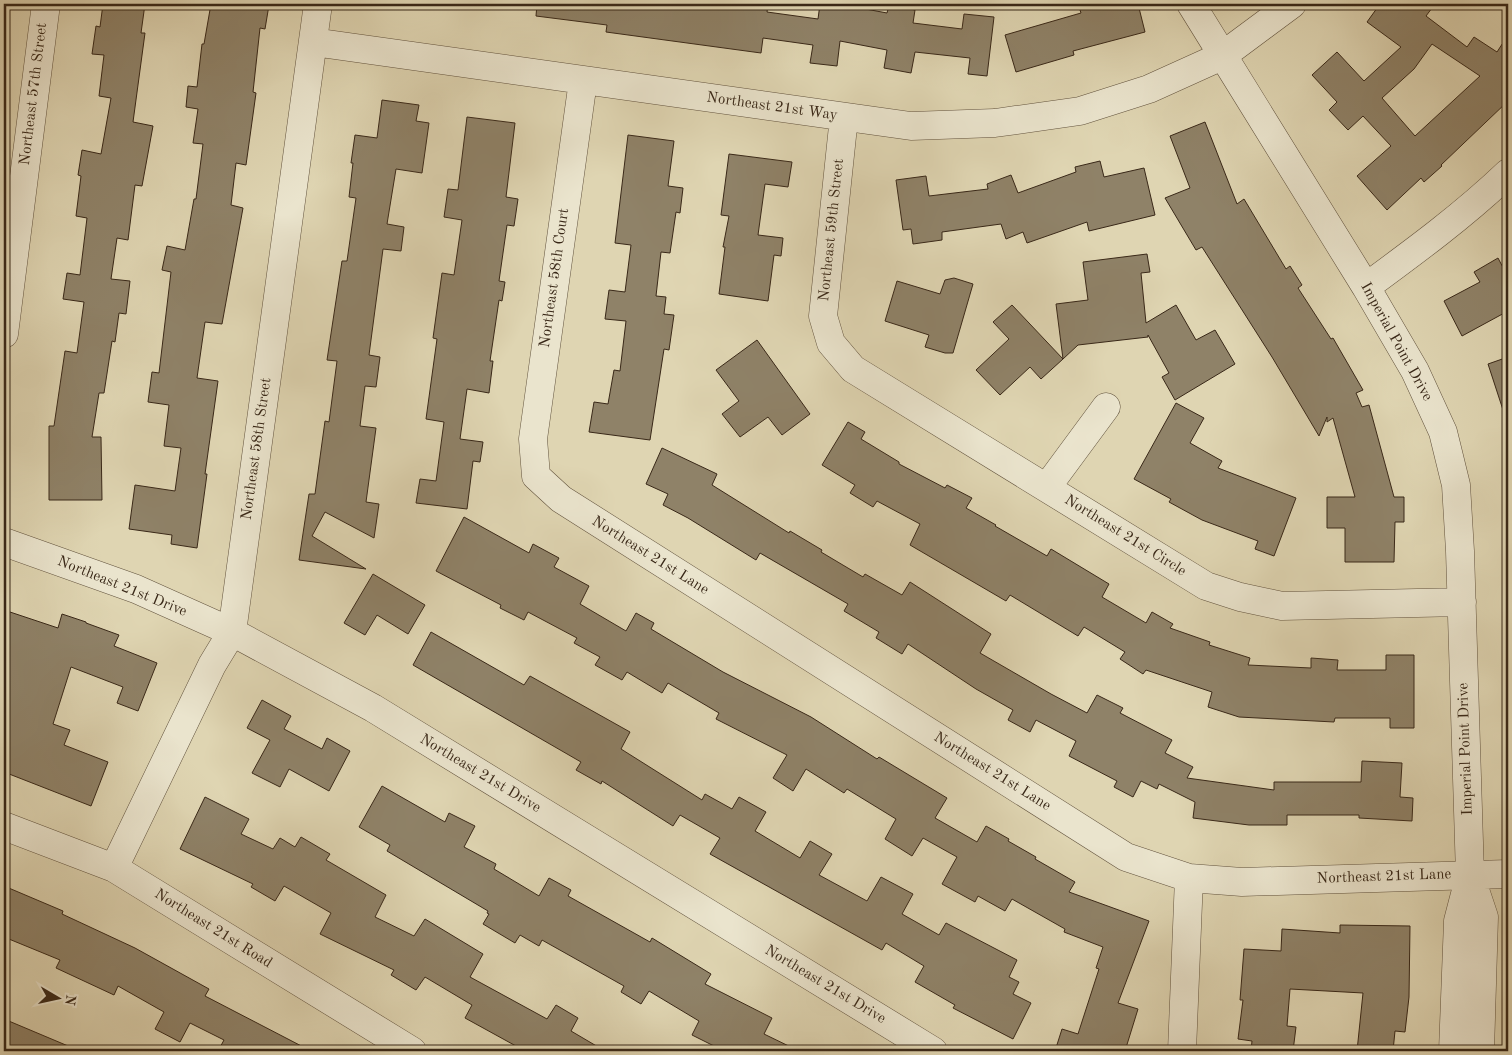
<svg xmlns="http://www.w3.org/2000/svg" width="1512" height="1055" font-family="'Old Standard TT',serif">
<rect width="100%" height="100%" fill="#dfd5b2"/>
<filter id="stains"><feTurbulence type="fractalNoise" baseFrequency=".004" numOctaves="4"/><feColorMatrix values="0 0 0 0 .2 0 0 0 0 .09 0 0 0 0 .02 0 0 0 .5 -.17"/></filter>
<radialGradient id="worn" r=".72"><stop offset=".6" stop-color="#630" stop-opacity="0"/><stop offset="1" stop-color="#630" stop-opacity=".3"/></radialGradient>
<path fill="#8f8268" stroke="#392818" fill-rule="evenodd" d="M 103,4 L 145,4 L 141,33 L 145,33 L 133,122 L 153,126 L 142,186 L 135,185 L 128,240 L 117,238 L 111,279 L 130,281 L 126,314 L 119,313 L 115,342 L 112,341 L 104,393 L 99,393 L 92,437 L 101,437 L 102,500 L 49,500 L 49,426 L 54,426 L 65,351 L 77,353 L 84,302 L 63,299 L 67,273 L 80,275 L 87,218 L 76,216 L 81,176 L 78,175 L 82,150 L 101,154 L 111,98 L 99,96 L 104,55 L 92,54 L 96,26 L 100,27 Z
M 211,4 L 259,4 L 269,5 L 265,29 L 260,28 L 253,92 L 256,93 L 246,165 L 236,163 L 231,205 L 243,208 L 222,324 L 205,322 L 197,378 L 218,381 L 205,474 L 207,474 L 197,548 L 171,544 L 172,535 L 129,529 L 135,485 L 175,491 L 181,448 L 164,446 L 169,405 L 148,402 L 152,372 L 159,373 L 171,272 L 162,270 L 167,246 L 185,250 L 194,199 L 196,199 L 203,144 L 193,143 L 198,109 L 186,107 L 188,86 L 197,87 L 202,44 L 204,44 Z
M 537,4 L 768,4 L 767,12 L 818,19 L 820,4 L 839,4 L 887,13 L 889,5 L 915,10 L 913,23 L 962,29 L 964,14 L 994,17 L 987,76 L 968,74 L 970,58 L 915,52 L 911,73 L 884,68 L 887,50 L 840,41 L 837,66 L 810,63 L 813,45 L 763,38 L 761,53 L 606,32 L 607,25 L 536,16 Z
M 1078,4 L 1138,4 L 1145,32 L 1073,51 L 1074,55 L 1016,72 L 1005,35 L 1081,13 Z
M 1380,4 L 1435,4 L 1426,16 L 1467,47 L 1474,37 L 1497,52 L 1508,35 L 1508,101 L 1441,165 L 1442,166 L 1424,182 L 1421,178 L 1387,210 L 1357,176 L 1391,146 L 1363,116 L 1348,130 L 1329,110 L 1337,102 L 1312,75 L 1337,52 L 1364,81 L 1401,47 L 1367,22 ZM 1432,44 L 1480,76 L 1415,136 L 1382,98 L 1414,69 Z
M 382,100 L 419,105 L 416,121 L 429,123 L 422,173 L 396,169 L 387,224 L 404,227 L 401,251 L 383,249 L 369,355 L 380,357 L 376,387 L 365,386 L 360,426 L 376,428 L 366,502 L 379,504 L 374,538 L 325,512 L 312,536 L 366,569 L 299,560 L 309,494 L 315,494 L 325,421 L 329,422 L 337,361 L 327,360 L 342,261 L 347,261 L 356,198 L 349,197 L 353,163 L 351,163 L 355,135 L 377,138 Z
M 467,117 L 515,123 L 506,197 L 518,199 L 514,226 L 507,225 L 499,281 L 505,282 L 502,301 L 499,300 L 490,361 L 493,361 L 489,393 L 467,389 L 460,439 L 483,442 L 480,462 L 473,461 L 467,509 L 416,503 L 420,479 L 436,481 L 444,422 L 426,419 L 437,339 L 433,338 L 442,273 L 454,275 L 462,220 L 444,217 L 448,189 L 458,190 Z
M 1205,122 L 1237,204 L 1244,199 L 1286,269 L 1290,266 L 1302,285 L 1298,288 L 1331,339 L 1333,338 L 1363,390 L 1356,393 L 1362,407 L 1369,405 L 1394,497 L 1404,497 L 1404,522 L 1395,522 L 1394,562 L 1345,562 L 1345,528 L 1327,528 L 1327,497 L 1355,497 L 1333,418 L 1327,422 L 1327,417 L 1319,436 L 1272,357 L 1202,247 L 1196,250 L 1165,198 L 1190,188 L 1170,136 Z
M 628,135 L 674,141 L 668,186 L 683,188 L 680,213 L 676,212 L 670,253 L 661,252 L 656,296 L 666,297 L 664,314 L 674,315 L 669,350 L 664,349 L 650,440 L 589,432 L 594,402 L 608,404 L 614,370 L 620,371 L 626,321 L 605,319 L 609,290 L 625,292 L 631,245 L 615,243 Z
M 729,154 L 792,162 L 788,187 L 765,184 L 758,235 L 783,238 L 781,256 L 774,255 L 768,301 L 719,294 L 725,247 L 723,247 L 729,216 L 721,215 Z
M 1100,161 L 1104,177 L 1144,168 L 1155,215 L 1089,231 L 1087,222 L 1027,243 L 1023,232 L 1006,239 L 1001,224 L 942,232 L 942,240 L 913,244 L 911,229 L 903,230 L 896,180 L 926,176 L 929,196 L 988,189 L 987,184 L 1011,175 L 1018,193 L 1076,172 L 1075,167 Z
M 1147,254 L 1150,272 L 1141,273 L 1146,323 L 1176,305 L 1196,340 L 1215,330 L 1235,364 L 1175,400 L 1162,377 L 1169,373 L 1148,335 L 1148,337 L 1078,345 L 1063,359 L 1056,304 L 1088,300 L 1083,262 Z
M 1498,258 L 1508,277 L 1508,311 L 1462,336 L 1444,301 L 1480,282 L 1474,272 Z
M 954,278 L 973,284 L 953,353 L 945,353 L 925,347 L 929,335 L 885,321 L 897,281 L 940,294 L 945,280 Z
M 1012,305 L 1063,359 L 1041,379 L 1030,367 L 1000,395 L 976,370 L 1009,339 L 993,322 Z
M 757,340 L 810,414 L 782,435 L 768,417 L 740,437 L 722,414 L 739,401 L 716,370 Z
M 1508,357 L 1508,415 L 1505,416 L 1488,364 Z
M 1176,403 L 1204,418 L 1190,443 L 1222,461 L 1218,468 L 1296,498 L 1274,556 L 1255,549 L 1258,541 L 1202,520 L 1169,502 L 1171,499 L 1134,479 Z
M 848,422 L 865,432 L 861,439 L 899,462 L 899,464 L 945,488 L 947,485 L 972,498 L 966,508 L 996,525 L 995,526 L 1047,556 L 1051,549 L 1109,584 L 1102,597 L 1146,623 L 1152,612 L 1173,624 L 1170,628 L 1210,642 L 1209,645 L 1250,658 L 1248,665 L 1311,668 L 1311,658 L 1338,660 L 1337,670 L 1386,670 L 1386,655 L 1414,655 L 1414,728 L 1390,728 L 1390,718 L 1335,718 L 1334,722 L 1239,717 L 1208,707 L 1212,692 L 1146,670 L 1143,674 L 1120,659 L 1125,652 L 1084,627 L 1078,636 L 1010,595 L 1006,601 L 910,545 L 920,524 L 877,501 L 873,507 L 850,493 L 855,485 L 822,465 Z
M 662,448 L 717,474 L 712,485 L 789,533 L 790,531 L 822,550 L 821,552 L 863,577 L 865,574 L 902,595 L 910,582 L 991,634 L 980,653 L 1051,694 L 1087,713 L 1097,695 L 1123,708 L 1120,713 L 1172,740 L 1165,753 L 1193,767 L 1187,778 L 1274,790 L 1274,782 L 1361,782 L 1362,761 L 1402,763 L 1400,797 L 1413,798 L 1412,821 L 1359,818 L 1359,815 L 1287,815 L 1287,825 L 1249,825 L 1193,818 L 1195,802 L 1159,784 L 1157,789 L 1141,781 L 1133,797 L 1114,787 L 1117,781 L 1069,756 L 1076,741 L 1036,720 L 1030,732 L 1008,720 L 1013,710 L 976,689 L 908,644 L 902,654 L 876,638 L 879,632 L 844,611 L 848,604 L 760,553 L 756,560 L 688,518 L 663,505 L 668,494 L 646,484 Z
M 464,517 L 529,553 L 533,544 L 559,558 L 554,567 L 589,586 L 580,604 L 626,631 L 636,613 L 654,623 L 651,629 L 723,672 L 811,717 L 877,759 L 879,757 L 947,798 L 935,818 L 977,842 L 986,826 L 1009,839 L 1008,841 L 1036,857 L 1035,859 L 1075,882 L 1069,892 L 1149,921 L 1118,1003 L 1138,1009 L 1125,1051 L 1055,1051 L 1062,1029 L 1078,1034 L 1099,969 L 1096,968 L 1103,947 L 1064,932 L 1065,929 L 1012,899 L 1005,911 L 978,896 L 975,902 L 942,884 L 957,857 L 923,838 L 912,856 L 885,839 L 896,819 L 847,789 L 844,793 L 806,769 L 793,791 L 773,778 L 787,755 L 716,719 L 719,713 L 668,683 L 662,693 L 627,672 L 622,680 L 595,665 L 600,657 L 574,643 L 577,638 L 528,612 L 524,620 L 500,608 L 501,605 L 436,571 Z
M 373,574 L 425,605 L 408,634 L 377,615 L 365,635 L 344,623 Z
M 4,610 L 58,628 L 62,614 L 86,622 L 86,623 L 119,635 L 114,646 L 157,663 L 138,711 L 117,703 L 123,687 L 71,667 L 53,724 L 70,730 L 64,745 L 108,762 L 91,806 L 4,772 Z
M 431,632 L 524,685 L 530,676 L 630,732 L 621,749 L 702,800 L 705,794 L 732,809 L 739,797 L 766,812 L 755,831 L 800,858 L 810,841 L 832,854 L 819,875 L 867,901 L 881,877 L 913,894 L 902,914 L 939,935 L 946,923 L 1017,960 L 1009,977 L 1019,982 L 1013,994 L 1031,1003 L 1013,1039 L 953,1008 L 955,1005 L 915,982 L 924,966 L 886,943 L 882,950 L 710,854 L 720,838 L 680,815 L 673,826 L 602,781 L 601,784 L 576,770 L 581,762 L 413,665 Z
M 262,700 L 291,716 L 284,729 L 322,749 L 327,738 L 350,751 L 329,791 L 289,769 L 280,787 L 252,773 L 270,740 L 247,728 Z
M 382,786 L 445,822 L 449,813 L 475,826 L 464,847 L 496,864 L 494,869 L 539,896 L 549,878 L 571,890 L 568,896 L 650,942 L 652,938 L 711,974 L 705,984 L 772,1018 L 764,1034 L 799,1051 L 724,1051 L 692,1035 L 699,1021 L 649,991 L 641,1004 L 621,992 L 624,986 L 542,940 L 539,946 L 520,935 L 515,943 L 483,924 L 489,914 L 487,913 L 488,911 L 387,851 L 390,845 L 359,827 Z
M 205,797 L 249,819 L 241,834 L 273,849 L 280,838 L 295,847 L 301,837 L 330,854 L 326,860 L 386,895 L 375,917 L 414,936 L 425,919 L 483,954 L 470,977 L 547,1019 L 556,1005 L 578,1018 L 571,1031 L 605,1051 L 525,1051 L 465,1018 L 472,1005 L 425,977 L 416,990 L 391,975 L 394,970 L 320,934 L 331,913 L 284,886 L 275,901 L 251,887 L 253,884 L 180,849 Z
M 4,886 L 63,911 L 62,914 L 135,948 L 209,989 L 205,996 L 311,1051 L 218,1051 L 224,1040 L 190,1023 L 180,1042 L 155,1029 L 164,1012 L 118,986 L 114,995 L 56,968 L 60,960 L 4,937 Z
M 1340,925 L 1410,926 L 1409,997 L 1405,1032 L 1395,1031 L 1393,1051 L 1357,1051 L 1363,993 L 1290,989 L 1287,1026 L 1296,1027 L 1293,1051 L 1251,1051 L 1252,1041 L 1238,1039 L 1243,1000 L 1240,1000 L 1244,949 L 1281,951 L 1282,929 L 1340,933 Z
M 4,1019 L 80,1051 L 4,1051 Z"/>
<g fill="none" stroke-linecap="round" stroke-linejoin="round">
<g stroke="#62533e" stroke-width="29">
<path id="minor" d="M 1191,4 L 1366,287 L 1415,371 L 1443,432 L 1456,485 L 1460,551 L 1470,875 L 1458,921 L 1453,1051
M 313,42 L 911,126 L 995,123 L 1080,111 L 1149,89 L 1222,56 L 1292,4
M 583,81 L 533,439 L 536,476 L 561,499 L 1126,857 L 1189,878 L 1242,882 L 1508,874
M 844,117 L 823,316 L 831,343 L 853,369 L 1206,586 L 1240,597 L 1282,606 L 1462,602
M 1366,287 C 1415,251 1464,215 1508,173
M 4,334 L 46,4
M 1047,487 L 1106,407
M 4,542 L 136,589 L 232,632 L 373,708 L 933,1051
M 4,826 L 114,868 L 412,1051
M 114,868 L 212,665 L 232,632 L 318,4
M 1470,875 L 1484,917 L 1480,1051
M 1182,1051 L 1189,878"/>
</g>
<use href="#minor" stroke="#eae4cd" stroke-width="28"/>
</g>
<g text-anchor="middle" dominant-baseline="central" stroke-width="4" stroke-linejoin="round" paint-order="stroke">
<g font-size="15" fill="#392818" stroke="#eae4cd">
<text transform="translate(34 94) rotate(-83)">Northeast 57th Street</text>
<text transform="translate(772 107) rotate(8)">Northeast 21st Way</text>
<text transform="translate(832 230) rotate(-84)">Northeast 59th Street</text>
<text transform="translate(555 278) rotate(-82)">Northeast 58th Court</text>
<text transform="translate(1396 342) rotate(61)">Imperial Point Drive</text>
<text transform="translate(257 449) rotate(-82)">Northeast 58th Street</text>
<text transform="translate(1125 536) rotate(32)">Northeast 21st Circle</text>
<text transform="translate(650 556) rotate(32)">Northeast 21st Lane</text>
<text transform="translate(122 587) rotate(22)">Northeast 21st Drive</text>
<text transform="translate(1466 749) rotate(-92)">Imperial Point Drive</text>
<text transform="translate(992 772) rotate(32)">Northeast 21st Lane</text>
<text transform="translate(480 774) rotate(31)">Northeast 21st Drive</text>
<text transform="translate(1384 877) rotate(-2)">Northeast 21st Lane</text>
<text transform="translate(213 929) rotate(32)">Northeast 21st Road</text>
<text transform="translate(825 985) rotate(31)">Northeast 21st Drive</text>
</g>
</g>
<rect width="1512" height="1055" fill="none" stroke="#dfd5b2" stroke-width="20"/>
<rect x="5" y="5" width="1502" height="1045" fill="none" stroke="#392818" stroke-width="2.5"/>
<rect x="10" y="10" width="1492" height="1035" fill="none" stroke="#392818"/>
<g transform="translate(58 998) rotate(99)" stroke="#eae4cd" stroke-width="4" paint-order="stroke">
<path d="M0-4L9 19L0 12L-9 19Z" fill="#392818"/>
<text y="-8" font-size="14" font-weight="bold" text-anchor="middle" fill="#392818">N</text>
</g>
<rect width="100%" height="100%" filter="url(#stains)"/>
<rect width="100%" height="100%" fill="url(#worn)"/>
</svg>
